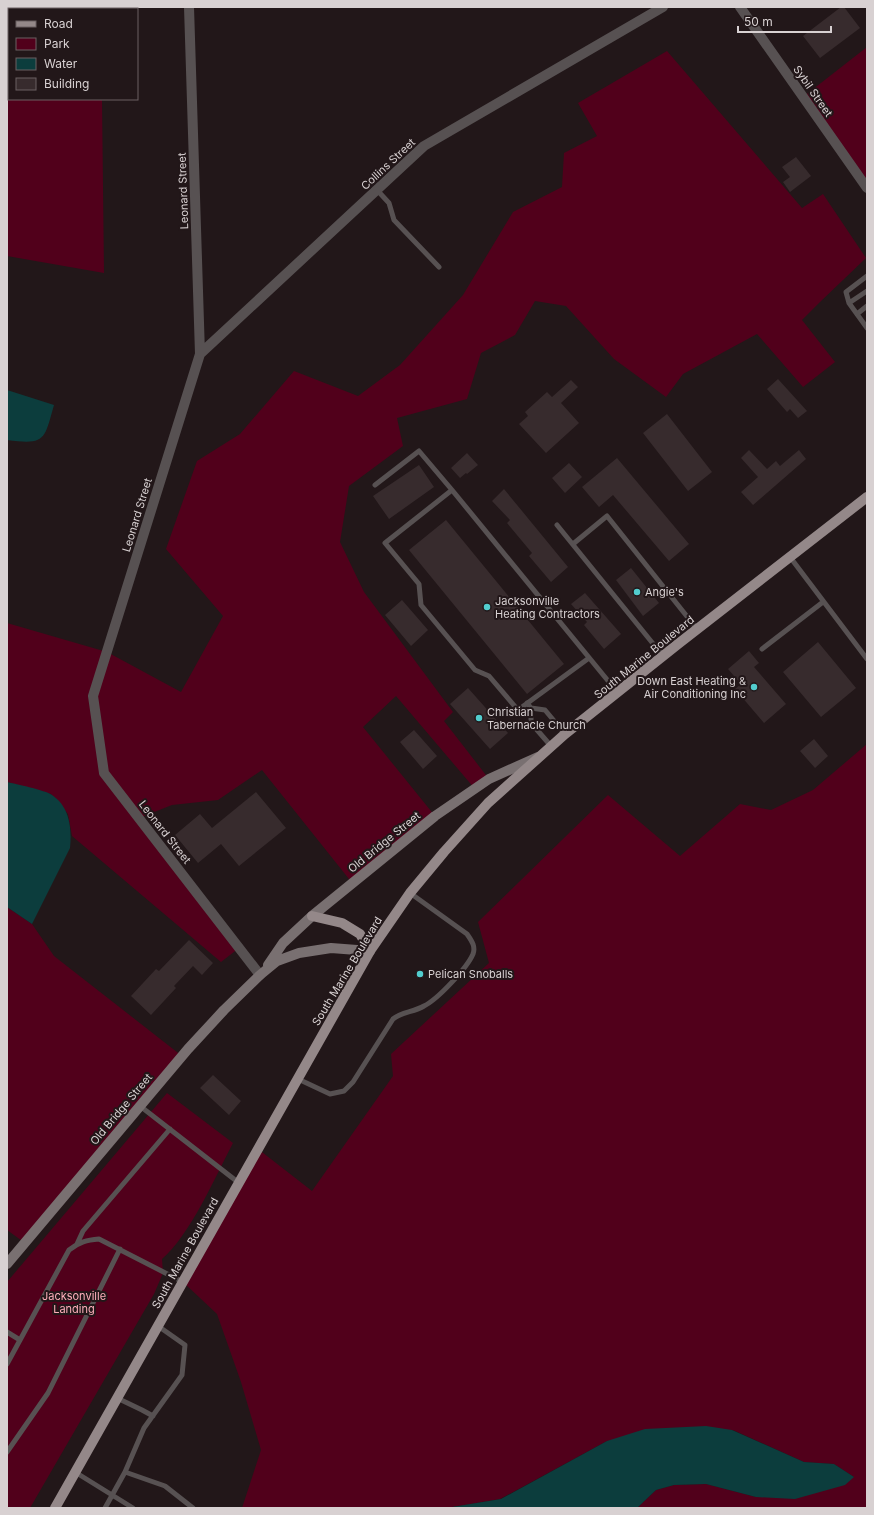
<svg xmlns="http://www.w3.org/2000/svg" width="874" height="1515" font-family="Inter,sans-serif">
<rect width="100%" height="100%" fill="#221719"/>
<path fill="#51001b" d="M 7,7 L 91,7 L 93,9 L 9,9 L 9,99 L 102,99 L 104,273 L 7,256 Z
M 867,47 L 867,188 L 803,97 Z
M 667,51 L 802,208 L 823,194 L 866,258 L 820,302 L 802,320 L 835,362 L 803,387 L 757,334 L 683,374 L 666,397 L 614,359 L 566,306 L 535,301 L 515,335 L 481,353 L 467,399 L 397,418 L 403,446 L 349,486 L 340,542 L 364,592 L 453,712 L 444,721 L 489,779 L 475,789 L 396,696 L 363,727 L 435,816 L 353,884 L 262,770 L 218,800 L 172,805 L 139,818 L 239,948 L 221,962 L 72,836 L 68,814 L 51,794 L 7,782 L 7,623 L 107,652 L 181,692 L 223,616 L 166,549 L 197,461 L 240,434 L 294,371 L 358,396 L 400,365 L 463,295 L 513,212 L 562,187 L 564,153 L 597,136 L 578,103 Z
M 867,744 L 867,1508 L 637,1508 L 656,1490 L 674,1485 L 706,1484 L 756,1497 L 854,1477 L 834,1464 L 804,1462 L 733,1430 L 607,1441 L 500,1499 L 446,1508 L 242,1508 L 261,1450 L 241,1382 L 217,1314 L 183,1282 L 258,1149 L 312,1191 L 393,1076 L 391,1054 L 489,963 L 478,922 L 608,795 L 680,856 L 740,804 L 771,810 L 813,790 Z
M 7,907 L 32,924 L 54,956 L 182,1056 L 25,1243 L 7,1230 Z
M 167,1093 L 233,1143 C 215,1177 191,1234 162,1259 L 163,1273 L 154,1294 L 30,1508 L 7,1508 L 7,1282 Z"/>
<path fill="#0c3d3d" d="M 7,390 L 54,405 C 44,440 46,445 7,440 Z
M 7,782 C 16,784 45,790 52,795 C 70,807 72,829 70,848 L 32,924 L 7,907 Z
M 706,1426 L 732,1430 L 804,1462 L 834,1464 L 854,1477 L 845,1485 L 795,1499 L 756,1497 L 706,1484 L 674,1485 L 656,1490 L 637,1508 L 446,1508 L 501,1499 L 607,1441 L 645,1429 Z"/>
<path fill="#372b2d" d="M 841,7 L 844,7 L 860,28 L 820,58 L 803,36 Z
M 796,157 L 811,176 L 790,192 L 783,182 L 790,177 L 782,167 Z
M 778,379 L 807,411 L 798,418 L 790,409 L 787,412 L 767,389 Z
M 571,380 L 578,387 L 561,403 L 579,423 L 546,453 L 519,424 L 528,416 L 525,412 L 547,392 L 552,397 Z
M 667,414 L 712,472 L 688,491 L 643,433 Z
M 749,450 L 767,469 L 776,461 L 780,466 L 799,450 L 806,459 L 753,505 L 741,492 L 758,477 L 741,458 Z
M 467,453 L 478,465 L 467,474 L 466,473 L 460,478 L 451,468 Z
M 617,458 L 689,544 L 669,561 L 613,495 L 599,507 L 582,487 Z
M 569,463 L 582,477 L 565,493 L 552,478 Z
M 419,465 L 434,487 L 389,519 L 373,496 Z
M 504,489 L 568,567 L 551,582 L 529,556 L 532,553 L 507,523 L 510,520 L 492,501 Z
M 446,520 L 564,664 L 527,694 L 409,550 Z
M 631,568 L 659,603 L 643,616 L 616,580 Z
M 585,593 L 621,634 L 604,649 L 584,625 L 587,622 L 571,604 Z
M 402,600 L 428,630 L 411,646 L 385,615 Z
M 818,642 L 856,688 L 821,717 L 783,672 Z
M 749,651 L 759,663 L 754,667 L 786,704 L 764,723 L 735,689 L 741,684 L 728,669 Z
M 468,688 L 508,733 L 490,749 L 450,704 Z
M 414,730 L 437,756 L 423,769 L 400,742 Z
M 814,739 L 828,756 L 815,768 L 800,751 Z
M 256,792 L 286,828 L 239,866 L 221,844 L 198,863 L 175,835 L 200,814 L 212,828 Z
M 189,940 L 213,963 L 202,975 L 193,966 L 174,986 L 176,988 L 151,1015 L 131,996 L 156,969 L 159,971 Z
M 213,1075 L 241,1101 L 229,1115 L 200,1088 Z"/>
<g fill="none" stroke-linecap="round" stroke-linejoin="round">
<path stroke="#575152" stroke-width="5" d="M 377,190 L 389,203 L 394,220 L 439,267
M 867,276 L 846,292 L 849,303 L 867,328
M 849,303 L 867,291
M 857,314 L 867,306
M 375,485 L 419,451 L 452,490
M 557,525 L 663,656
M 573,544 L 607,516 L 697,629
M 790,557 L 867,659
M 762,649 L 823,602
M 589,658 L 518,710 L 489,676 L 475,670 L 421,605 L 419,584 L 385,543 L 452,490 L 618,693
M 527,703 L 531,708 L 545,710 L 565,734
M 531,708 L 531,723 L 551,746
M 298,1079 L 330,1094 L 344,1091 L 353,1082 L 393,1019 C 401,1012 414,1012 424,1006 C 438,999 467,968 473,954 C 476,946 471,940 467,934 L 410,893
M 140,1106 L 239,1183
M 77,1244 L 83,1231 L 170,1129
M 7,1332 L 20,1340
M 7,1364 L 69,1250 C 79,1242 87,1240 99,1239 L 183,1282
M 117,1398 L 142,1410 L 153,1416
M 7,1452 L 48,1393 L 120,1249
M 75,1472 L 133,1508
M 125,1472 L 144,1428 L 182,1375 L 185,1345 L 158,1326
M 105,1508 L 125,1472 L 165,1486 L 193,1508"/>
<path stroke="#575152" stroke-width="10" d="M 189,7 L 200,354 L 93,696 L 104,773 L 260,975
M 740,7 L 867,188
M 200,354 L 424,146 L 663,7"/>
<path stroke="#797071" stroke-width="10" d="M 268,965 L 283,943 L 312,916 L 435,816 L 489,779 L 538,757
M 7,1264 L 188,1049 L 224,1010 L 260,975 L 277,961 L 299,953 L 331,948 L 370,951"/>
<path stroke="#948889" stroke-width="10" d="M 312,916 L 342,923 L 360,934 L 370,951
M 55,1508 L 370,951 L 410,893 L 444,852 L 488,803 L 565,734 L 678,644 L 867,497"/>
</g>
<g fill="#52cdce" stroke="#221719" stroke-width="1.5">
<circle cx="637" cy="592" r="4"/>
<circle cx="487" cy="607" r="4"/>
<circle cx="754" cy="687" r="4"/>
<circle cx="479" cy="718" r="4"/>
<circle cx="420" cy="974" r="4"/>
</g>
<g text-anchor="middle" dominant-baseline="central" stroke-width="4" stroke-linejoin="round" paint-order="stroke">
<g font-size="11" fill="#d8d1d2" stroke="#221719">
<text transform="translate(813 91) rotate(55)">Sybil Street</text>
<text transform="translate(388 164) rotate(-43)">Collins Street</text>
<text transform="translate(183 191) rotate(-92)">Leonard Street</text>
<text transform="translate(137 515) rotate(-73)">Leonard Street</text>
<text transform="translate(644 657) rotate(-39)">South Marine Boulevard</text>
<text transform="translate(165 832) rotate(52)">Leonard Street</text>
<text transform="translate(384 842) rotate(-39)">Old Bridge Street</text>
<text transform="translate(347 971) rotate(-59)">South Marine Boulevard</text>
<text transform="translate(121 1109) rotate(-50)">Old Bridge Street</text>
<text transform="translate(185 1253) rotate(-61)">South Marine Boulevard</text>
</g>
<g font-size="11" fill="#d8d1d2" stroke="#221719" text-anchor="start">
<text x="645" y="592">Angie's</text>
<text x="495" y="601">Jacksonville<tspan x="495" dy="13">Heating Contractors</tspan></text>
<text x="746" y="681" text-anchor="end">Down East Heating &amp;<tspan x="746" dy="13">Air Conditioning Inc</tspan></text>
<text x="487" y="712">Christian<tspan x="487" dy="13">Tabernacle Church</tspan></text>
<text x="428" y="974">Pelican Snoballs</text>
</g>
<g font-size="11" fill="#fdaeba" stroke="#221719">
<text x="74" y="1296">Jacksonville<tspan x="74" dy="13">Landing</tspan></text>
</g>
</g>
<rect width="874" height="1515" fill="none" stroke="#d8d1d2" stroke-width="16"/>
<rect x="8" y="8" width="130" height="92" fill="#221719" stroke="#6b6163"/>
<rect x="16" y="21" width="20" height="6" fill="#948889" stroke="#6b6163"/>
<text x="44" y="28" font-size="12" fill="#d8d1d2">Road</text>
<rect x="16" y="38" width="20" height="12" fill="#51001b" stroke="#6b6163"/>
<text x="44" y="48" font-size="12" fill="#d8d1d2">Park</text>
<rect x="16" y="58" width="20" height="12" fill="#0c3d3d" stroke="#6b6163"/>
<text x="44" y="68" font-size="12" fill="#d8d1d2">Water</text>
<rect x="16" y="78" width="20" height="12" fill="#372b2d" stroke="#6b6163"/>
<text x="44" y="88" font-size="12" fill="#d8d1d2">Building</text>
<path d="M738 26v6h93v-6" fill="none" stroke="#d8d1d2" stroke-width="2"/>
<text x="744" y="26" font-size="12" fill="#d8d1d2" stroke="#221719" stroke-width="3" paint-order="stroke">50 m</text>
</svg>
